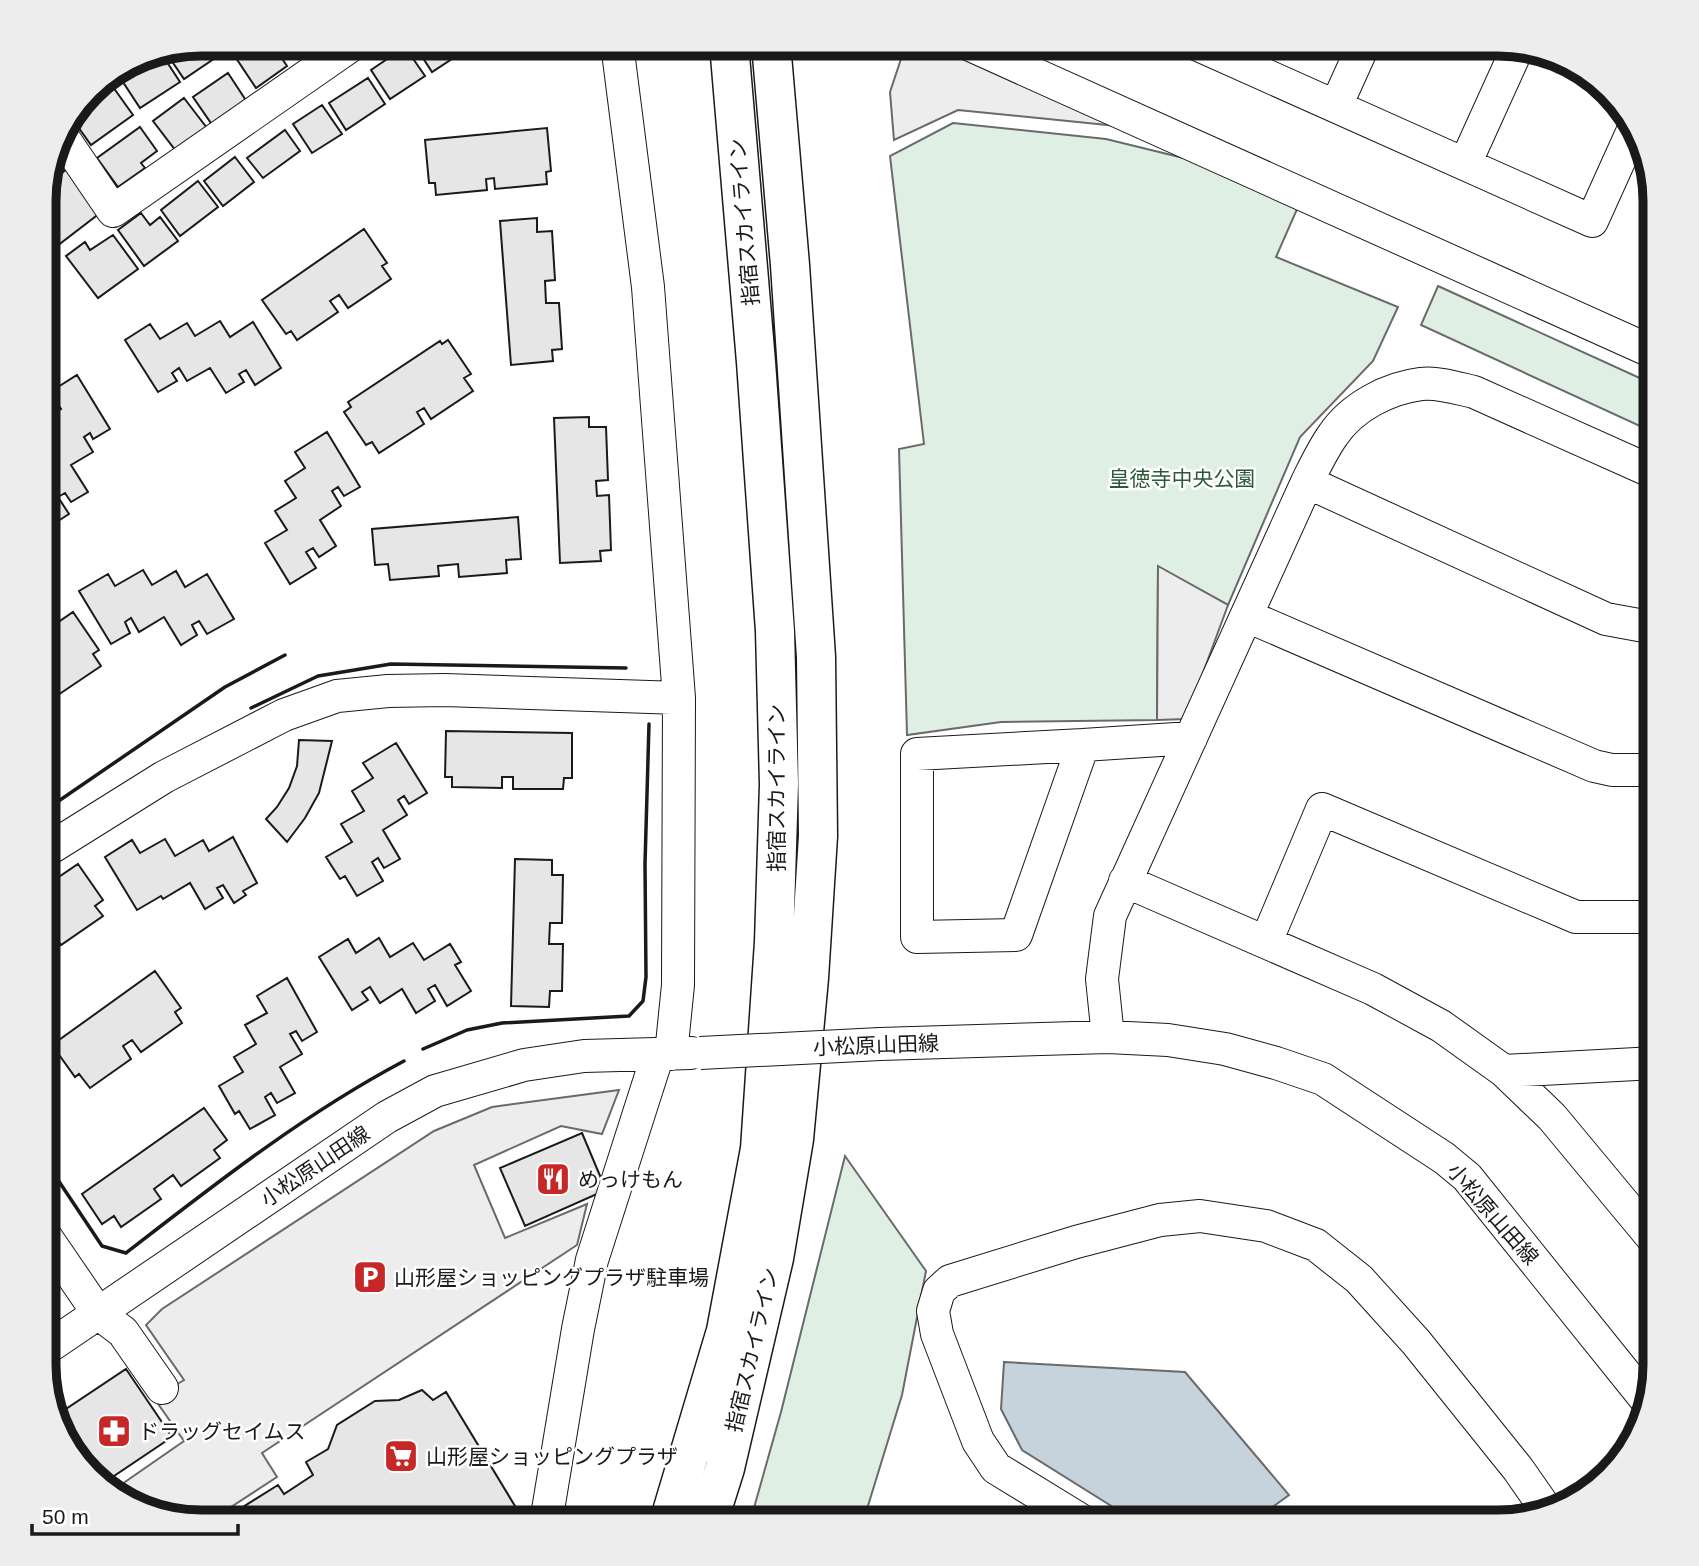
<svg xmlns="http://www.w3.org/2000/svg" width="1699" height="1566" font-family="Helvetica,'Noto Sans JP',sans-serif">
<rect width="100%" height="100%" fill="#fff"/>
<path fill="#e0efe3" stroke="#6a6a6a" stroke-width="2" d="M 953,123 L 1106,139 L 1208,164 L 1298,207 L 1276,257 L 1398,307 L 1373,361 L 1300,437 L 1228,605 L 1158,567 L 1157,720 L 1001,722 L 907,735 L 899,449 L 924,444 L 890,156 Z
M 1438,286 L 1655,385 L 1655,433 L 1421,325 Z
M 845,1156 L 926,1271 L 902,1395 L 863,1522 L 750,1522 L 781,1412 Z"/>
<path fill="#ededed" stroke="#6a6a6a" stroke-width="2" d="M 906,44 L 939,44 L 1117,126 L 958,110 L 894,140 L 890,92 Z
M 1158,566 L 1228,605 L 1186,719 L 1157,720 Z
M 619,1090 L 602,1134 L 561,1126 L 474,1165 L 505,1238 L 587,1204 L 577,1245 L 262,1453 L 277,1477 L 208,1522 L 141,1510 L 112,1491 L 184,1441 L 154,1398 L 184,1380 L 146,1325 L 162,1309 L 434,1131 L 492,1107 Z"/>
<path fill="#c6d2dc" stroke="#6a6a6a" stroke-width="2" d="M 1004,1362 L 1185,1372 L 1289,1495 L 1252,1522 L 1137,1522 L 1022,1450 L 1001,1409 Z"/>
<path fill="#e6e6e6" stroke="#1a1a1a" stroke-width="2" d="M 201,44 L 218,44 L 224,52 L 184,79 L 165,51 Z
M 257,44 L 272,44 L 287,66 L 256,88 L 236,58 Z
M 291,44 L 331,44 L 303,62 Z
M 414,44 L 454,44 L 461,53 L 432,72 Z
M 405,47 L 425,76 L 390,99 L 371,70 Z
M 161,53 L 180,82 L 140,108 L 121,79 Z
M 228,73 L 247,102 L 213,126 L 193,97 Z
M 368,78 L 385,104 L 346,130 L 329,103 Z
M 108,80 L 133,115 L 91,145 L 71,117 L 89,93 Z
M 184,98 L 207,128 L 176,151 L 153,121 Z
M 322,105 L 342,134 L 312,153 L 293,124 Z
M 140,127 L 157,151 L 141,163 L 145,168 L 118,187 L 97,158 Z
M 547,128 L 551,171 L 546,172 L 547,184 L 495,189 L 494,178 L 486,179 L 487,190 L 436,195 L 435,183 L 429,183 L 425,140 Z
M 285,130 L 300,151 L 263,178 L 247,158 Z
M 235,157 L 254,182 L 223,206 L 204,181 Z
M 67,169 L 100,213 L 57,246 L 44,228 L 44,191 L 46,185 Z
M 198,181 L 218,207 L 180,236 L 161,210 Z
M 141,213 L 150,225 L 160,217 L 178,241 L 144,266 L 118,230 Z
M 537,218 L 537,232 L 552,231 L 555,280 L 545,281 L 546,303 L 559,303 L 562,349 L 552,350 L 553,361 L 511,365 L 500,221 Z
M 364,229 L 387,263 L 382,266 L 391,279 L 348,308 L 339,295 L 330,301 L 338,312 L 297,340 L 291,331 L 286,334 L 262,300 Z
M 113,235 L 138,269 L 98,298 L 66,256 L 85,242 L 90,250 Z
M 220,321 L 230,337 L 253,322 L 281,368 L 255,385 L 246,370 L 239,374 L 244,382 L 226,393 L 210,368 L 187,381 L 179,368 L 172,373 L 177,381 L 158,392 L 125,340 L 150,324 L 160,339 L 187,323 L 195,336 Z
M 448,340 L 471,374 L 464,378 L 473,391 L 431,419 L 424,408 L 417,412 L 424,424 L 379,453 L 372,442 L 366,445 L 344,412 L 351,407 L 348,402 L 440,341 L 442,344 Z
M 77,375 L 110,429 L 93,439 L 90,433 L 84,437 L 93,452 L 71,465 L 88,492 L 71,502 L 65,493 L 58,497 L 69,514 L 44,530 L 44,448 L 50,444 L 44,435 L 44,420 L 61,409 L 50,392 Z
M 589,417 L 589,427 L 606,427 L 608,480 L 596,481 L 597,496 L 609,495 L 611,550 L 600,551 L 601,561 L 560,563 L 554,418 Z
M 327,432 L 360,487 L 344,496 L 338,487 L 332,491 L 341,506 L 320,520 L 336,546 L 319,557 L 313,548 L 306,552 L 316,568 L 290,584 L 265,543 L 287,530 L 275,511 L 296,498 L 285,481 L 305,468 L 295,452 Z
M 518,517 L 521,559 L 506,560 L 507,573 L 459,577 L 458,564 L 438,566 L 439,576 L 390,580 L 388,564 L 375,565 L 372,529 Z
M 143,570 L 152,585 L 176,571 L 185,587 L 207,574 L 234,619 L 207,634 L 199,621 L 192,625 L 197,635 L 181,645 L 164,617 L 139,632 L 131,618 L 125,622 L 130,633 L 111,644 L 79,591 L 108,574 L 115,586 Z
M 73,612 L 99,650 L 93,654 L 101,666 L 58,695 L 49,683 L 44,686 L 44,632 Z
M 446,731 L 572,733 L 572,778 L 564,778 L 563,789 L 513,789 L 513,777 L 502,777 L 502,788 L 452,787 L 452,777 L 445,777 Z
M 299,740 L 332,741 L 319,793 L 305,818 L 287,842 L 266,819 L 277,807 L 289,788 L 297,766 Z
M 396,743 L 427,793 L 409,804 L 404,796 L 398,800 L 407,815 L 383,830 L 400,859 L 384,868 L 378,858 L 372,862 L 383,881 L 357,896 L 345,876 L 340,879 L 326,857 L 352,842 L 341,824 L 364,811 L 352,791 L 373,778 L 363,763 Z
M 233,837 L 257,883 L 243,891 L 246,895 L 234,903 L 223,885 L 217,888 L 223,898 L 205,909 L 190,883 L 163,899 L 161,896 L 137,910 L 105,857 L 132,840 L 140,853 L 165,839 L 175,856 L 203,840 L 209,851 Z
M 515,859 L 552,860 L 552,875 L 563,875 L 562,923 L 550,923 L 549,944 L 563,944 L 562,991 L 550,991 L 549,1007 L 511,1006 Z
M 78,864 L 103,900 L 95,906 L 103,916 L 61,945 L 53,933 L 46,938 L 54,950 L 44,957 L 44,887 Z
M 379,938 L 390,957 L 413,943 L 424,960 L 450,944 L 461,962 L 455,965 L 471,991 L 447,1006 L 435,985 L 428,989 L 435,1001 L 416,1013 L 402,989 L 380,1003 L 370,987 L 362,992 L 368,1000 L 352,1010 L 319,957 L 348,939 L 356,953 Z
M 155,971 L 181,1008 L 175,1012 L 182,1023 L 141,1052 L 132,1040 L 123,1046 L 131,1059 L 90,1088 L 79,1074 L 75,1077 L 52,1045 Z
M 287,978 L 317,1032 L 302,1041 L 296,1031 L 290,1034 L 302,1054 L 280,1067 L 295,1093 L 277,1103 L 271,1093 L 265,1097 L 275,1115 L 250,1129 L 239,1111 L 235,1114 L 219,1086 L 243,1072 L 234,1057 L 256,1044 L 245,1025 L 267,1013 L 257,996 Z
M 204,1108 L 227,1140 L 214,1150 L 220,1158 L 181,1186 L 173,1175 L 154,1189 L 161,1199 L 121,1227 L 114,1216 L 102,1224 L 82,1194 Z
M 582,1133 L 606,1190 L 525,1226 L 500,1168 Z
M 126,1369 L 172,1437 L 102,1484 L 90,1476 L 56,1425 L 54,1417 Z
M 422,1390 L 433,1400 L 446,1392 L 518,1511 L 500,1522 L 219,1522 L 278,1485 L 284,1494 L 313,1475 L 306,1462 L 328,1449 L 337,1425 L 375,1401 L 399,1400 Z"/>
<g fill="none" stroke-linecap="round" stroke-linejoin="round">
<g stroke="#1a1a1a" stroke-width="34">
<path id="minor" d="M 617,44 L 648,287 L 679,698 L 678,985 L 671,1054
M 968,44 L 1655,353
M 1196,44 L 1592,221 L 1634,128
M 1336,106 L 1364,44
M 60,133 L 113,211 L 353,44
M 1465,164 L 1518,47
M 1307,482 L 1606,619 L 1655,628
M 1247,616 L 1594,766 L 1612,770 L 1655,770
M 1083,745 L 917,754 L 917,937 L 1016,935 L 1083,745 L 1191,738
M 44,852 L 164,777 L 284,715 L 337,696 L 388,691 L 445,690 L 679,698
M 1125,881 L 1373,989 L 1441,1026 L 1504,1071 L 1552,1117 L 1655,1241
M 1266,942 L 1322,809 L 1576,917 L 1655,917
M 1108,1037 L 1102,979 L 1110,916 L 1307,482 C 1315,466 1323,449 1333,435 C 1352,407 1388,388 1421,384 C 1438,382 1457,388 1474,392 L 1655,473
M 880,1044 L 1108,1037 L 1168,1040 L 1225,1049 L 1276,1063 L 1323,1079 L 1444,1158 L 1467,1177 L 1648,1402
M 1504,1071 L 1655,1063
M 44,1234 L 98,1313 L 123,1332 L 162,1388
M 44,1350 L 387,1117 L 435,1091 L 524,1065 L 584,1056 L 691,1053
M 546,1522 L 578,1329 L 592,1260 L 658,1054
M 1084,1522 L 996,1468 L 978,1441 L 937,1334 L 933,1311 L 939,1291 L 950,1281 L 1076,1242 L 1160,1220 L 1200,1216 L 1266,1226 L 1316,1245 L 1359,1279 L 1416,1342 L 1518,1469 L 1548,1512"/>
</g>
<g stroke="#1a1a1a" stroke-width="41">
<path id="major" d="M 669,1522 L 726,1331 L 760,1149 L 774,942 L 779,784 L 775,631 L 756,362 L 729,44
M 708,1522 L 725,1468 L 774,1258 L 794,1139 L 809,978 L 818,836 L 816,657 L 790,265 L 771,44"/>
</g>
<use href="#minor" stroke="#fff" stroke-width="32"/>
<use href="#major" stroke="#fff" stroke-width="38"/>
<g stroke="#1a1a1a" stroke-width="34" stroke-linecap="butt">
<path id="minor-bridge" d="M 700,1053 L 880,1044"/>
</g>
<use href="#minor-bridge" stroke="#fff" stroke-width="32"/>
<path stroke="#1a1a1a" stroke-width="3.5" d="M 251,708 L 318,676 L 391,664 L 626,668
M 44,811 L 225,687 L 285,655
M 423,1049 L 467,1030 L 502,1023 L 629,1016 L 643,1001 L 646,977 L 645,864 L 649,724
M 44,1159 L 102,1246 L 126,1253 C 215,1184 304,1114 404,1061"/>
</g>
<defs>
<g id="restaurant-square" transform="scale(1.75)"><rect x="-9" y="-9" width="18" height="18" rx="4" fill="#c62828" stroke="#fff"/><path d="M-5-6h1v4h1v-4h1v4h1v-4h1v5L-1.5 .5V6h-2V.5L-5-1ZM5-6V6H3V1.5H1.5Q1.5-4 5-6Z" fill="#fff"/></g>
<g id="parking-square" transform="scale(1.75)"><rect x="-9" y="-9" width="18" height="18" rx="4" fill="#c62828" stroke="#fff"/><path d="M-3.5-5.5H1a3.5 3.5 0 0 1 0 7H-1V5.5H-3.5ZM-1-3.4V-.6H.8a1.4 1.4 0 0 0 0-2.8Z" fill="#fff"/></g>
<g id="pharmacy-square" transform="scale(1.75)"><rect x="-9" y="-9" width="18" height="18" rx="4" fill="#c62828" stroke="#fff"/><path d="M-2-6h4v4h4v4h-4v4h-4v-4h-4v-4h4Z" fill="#fff"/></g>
<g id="supermarket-square" transform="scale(1.75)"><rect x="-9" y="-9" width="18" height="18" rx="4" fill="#c62828" stroke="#fff"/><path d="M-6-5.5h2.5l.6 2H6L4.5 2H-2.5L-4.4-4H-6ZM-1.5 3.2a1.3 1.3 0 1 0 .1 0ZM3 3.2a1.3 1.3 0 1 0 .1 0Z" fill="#fff"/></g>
</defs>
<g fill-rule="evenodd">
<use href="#restaurant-square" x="553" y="1179"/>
<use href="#parking-square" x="370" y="1277"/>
<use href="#pharmacy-square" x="114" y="1431"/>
<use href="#supermarket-square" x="401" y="1456"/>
</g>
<g text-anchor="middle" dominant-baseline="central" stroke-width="5" stroke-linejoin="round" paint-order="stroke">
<g font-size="21" fill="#1a1a1a" stroke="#fff">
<text transform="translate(744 222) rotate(-95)">指宿スカイライン</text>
<text transform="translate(776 788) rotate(-90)">指宿スカイライン</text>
<text transform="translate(876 1045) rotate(-2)">小松原山田線</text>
<text transform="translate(315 1166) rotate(-34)">小松原山田線</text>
<text transform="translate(1493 1214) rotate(49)">小松原山田線</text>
<text transform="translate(752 1350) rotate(-77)">指宿スカイライン</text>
</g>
<g font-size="21" fill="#2b5a34" stroke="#fff">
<text x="1182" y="478">皇徳寺中央公園</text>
</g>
<g font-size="21" fill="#1a1a1a" stroke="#fff" text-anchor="start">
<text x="578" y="1179">めっけもん</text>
<text x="394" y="1277">山形屋ショッピングプラザ駐車場</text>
<text x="138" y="1431">ドラッグセイムス</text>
<text x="426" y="1456">山形屋ショッピングプラザ</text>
</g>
</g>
<path d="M0 0H1699V1566H0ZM201 56H1498A145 145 0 0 1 1643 201V1365A145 145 0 0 1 1498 1510H201A145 145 0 0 1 56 1365V201A145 145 0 0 1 201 56Z" fill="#ededed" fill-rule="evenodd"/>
<path fill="none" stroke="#1a1a1a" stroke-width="9" d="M201 56H1498A145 145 0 0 1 1643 201V1365A145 145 0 0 1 1498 1510H201A145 145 0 0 1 56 1365V201A145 145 0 0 1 201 56Z"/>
<path d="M32 1524v10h206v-10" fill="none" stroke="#1a1a1a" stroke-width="3.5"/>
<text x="42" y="1524" font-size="21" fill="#1a1a1a" stroke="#ffffff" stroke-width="5" paint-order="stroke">50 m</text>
</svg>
